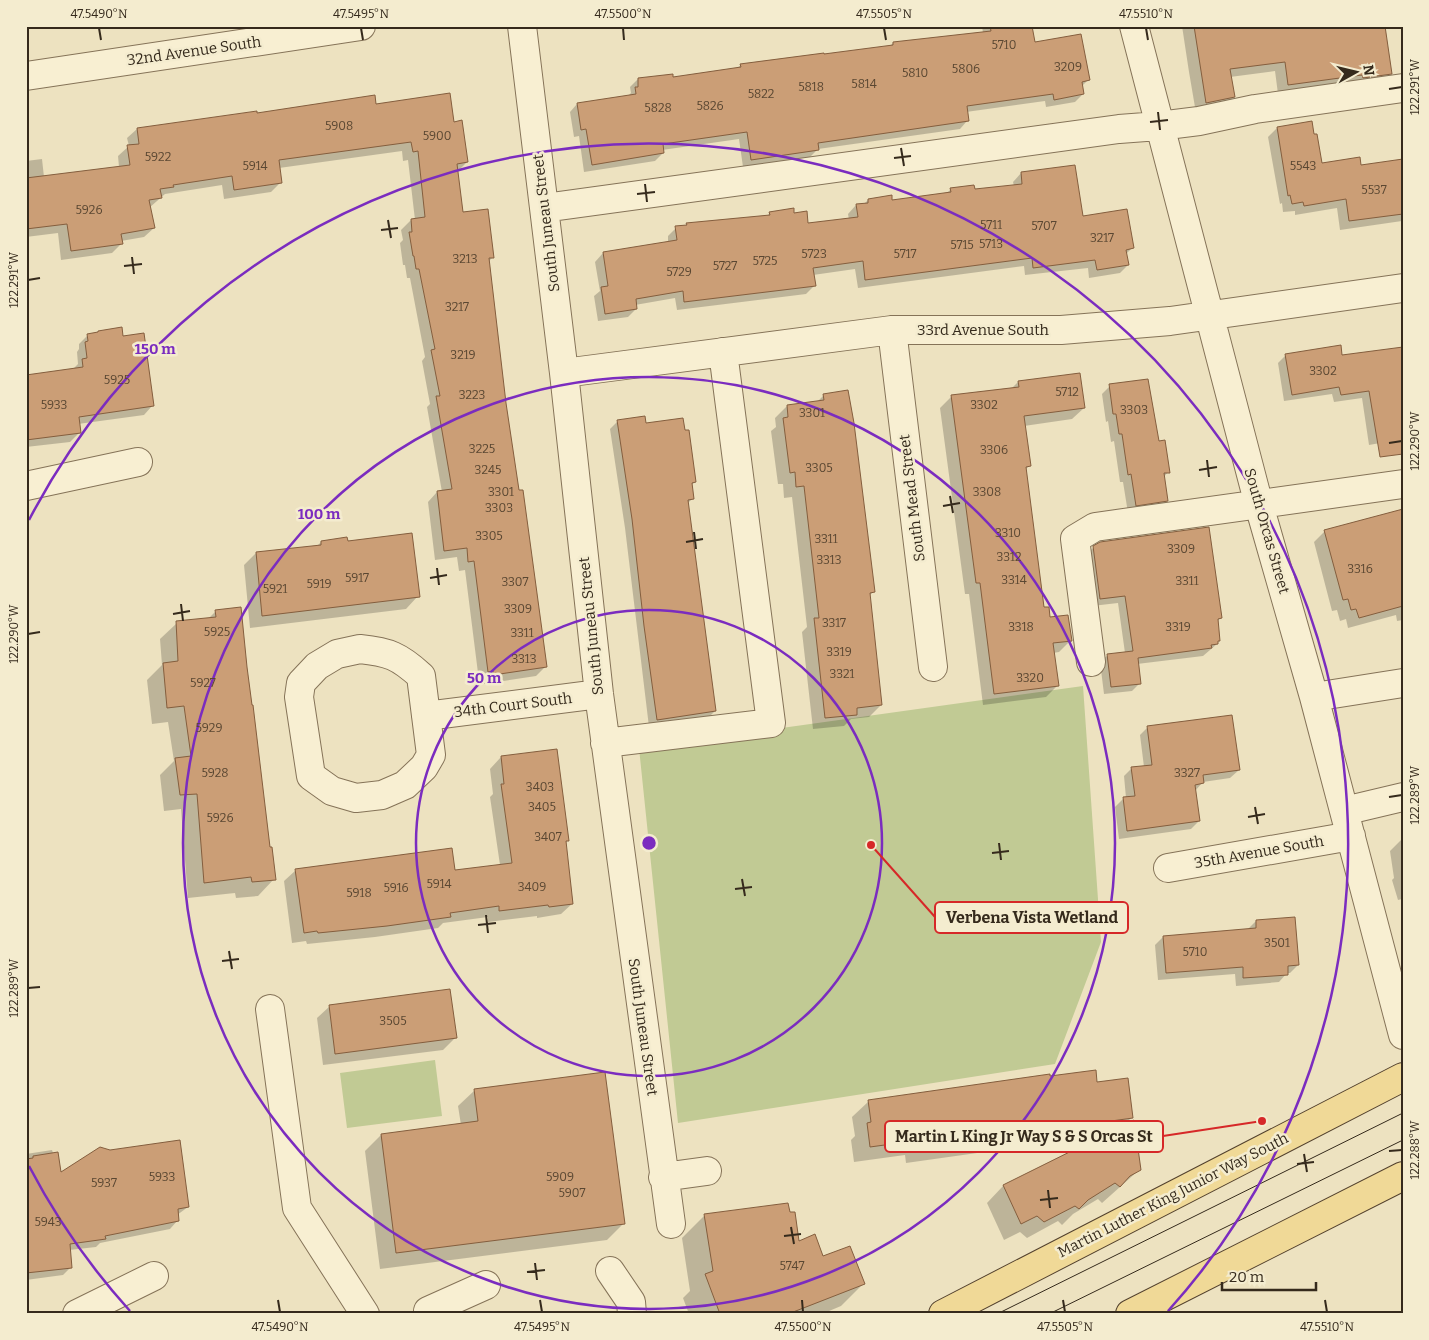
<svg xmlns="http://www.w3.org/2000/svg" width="1429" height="1340" font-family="Bitter,serif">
<rect width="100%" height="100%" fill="#ede2c0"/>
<path fill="#c1ca94" d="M 1083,686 L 1101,942 L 1055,1064 L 678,1123 L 639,748 Z
M 435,1060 L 442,1116 L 347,1128 L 340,1073 Z"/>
<path fill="#0003" d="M 982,26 L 1031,26 L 1034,44 L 1088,80 L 1082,86 L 1083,94 L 1075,102 L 1046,107 L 1045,101 L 966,112 L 967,121 L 960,129 L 818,149 L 810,157 L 743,167 L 739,139 L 662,150 L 663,153 L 655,161 L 584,172 L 579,136 L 574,137 L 570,112 L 577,104 L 628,96 L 631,93 L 630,87 L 638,79 L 672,78 L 736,69 L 741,65 L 823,56 L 890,46 L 893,43 L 983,33 Z
M 1182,26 L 1397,26 L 1384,29 L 1391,73 L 1381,84 L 1278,94 L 1275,71 L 1230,77 L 1234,97 L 1224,107 L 1196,113 L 1189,72 Z
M 375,105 L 453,123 L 467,162 L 457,172 L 462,214 L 493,257 L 488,262 L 505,403 L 545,667 L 536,676 L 484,684 L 484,680 L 479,681 L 465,570 L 459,571 L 457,557 L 435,560 L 428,502 L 437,492 L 442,492 L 427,407 L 430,404 L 422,361 L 425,357 L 410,278 L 407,278 L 405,265 L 403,265 L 400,243 L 403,240 L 401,230 L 411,220 L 415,220 L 408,160 L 403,161 L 402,151 L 279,168 L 281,182 L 271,192 L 224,199 L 222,185 L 165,194 L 149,208 L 154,228 L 144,237 L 121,241 L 121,244 L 112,253 L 61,260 L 58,233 L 26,237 L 26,161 L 42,159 L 44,177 L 119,167 L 118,156 L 129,146 L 127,138 L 137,129 L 256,114 Z
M 1277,128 L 1321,164 L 1360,167 L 1403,160 L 1403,226 L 1402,221 L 1340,230 L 1337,208 L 1295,215 L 1295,211 L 1283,212 L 1282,203 L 1280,204 L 1268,137 Z
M 1021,173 L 1082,218 L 1132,248 L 1126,254 L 1128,265 L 1120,273 L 1089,278 L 1088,268 L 1025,275 L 1024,266 L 858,288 L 855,269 L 813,275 L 814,286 L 806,294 L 677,310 L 675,298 L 635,305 L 636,309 L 628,317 L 598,321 L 594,296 L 600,291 L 595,262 L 603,253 L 668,243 L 668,236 L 676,228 L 684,227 L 687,224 L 767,216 L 770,213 L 793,214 L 807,225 L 849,220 L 848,214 L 856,205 L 864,204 L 868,200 L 891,201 L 946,194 L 951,189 L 973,190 L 1014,186 L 1013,182 Z
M 88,335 L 122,337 L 152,406 L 144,415 L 78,424 L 79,433 L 70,442 L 26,447 L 26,381 L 73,369 L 78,364 L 77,352 L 79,349 L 79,344 Z
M 1403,349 L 1403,439 L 1369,445 L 1362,398 L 1334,402 L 1332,394 L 1284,401 L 1278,363 L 1286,355 L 1341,356 Z
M 1018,382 L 1084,408 L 1072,419 L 1024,426 L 1030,465 L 1025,470 L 1043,609 L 1049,618 L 1071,640 L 1059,652 L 1053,653 L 1058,685 L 1046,697 L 983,705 L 969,594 L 965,594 L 940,408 L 952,396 L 1010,390 Z
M 1110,386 L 1158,442 L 1168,472 L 1163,478 L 1167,501 L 1159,509 L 1128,513 L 1123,482 L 1120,482 L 1114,441 L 1111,442 L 1108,421 L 1106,422 L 1102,394 Z
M 824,395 L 873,592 L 869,596 L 881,705 L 869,717 L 851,719 L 844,726 L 813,729 L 802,632 L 807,627 L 792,497 L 784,498 L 783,484 L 778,484 L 771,431 L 776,427 L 775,418 L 787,406 L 817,402 Z
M 618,421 L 645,424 L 695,482 L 691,485 L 693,498 L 687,504 L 715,711 L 707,719 L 649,727 L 625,528 L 610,429 Z
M 1403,511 L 1403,620 L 1397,621 L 1396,615 L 1348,628 L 1346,619 L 1340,621 L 1337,610 L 1332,611 L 1314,542 L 1325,531 Z
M 321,542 L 347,542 L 418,596 L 406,609 L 250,628 L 244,565 L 256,553 L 316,547 Z
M 1094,547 L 1220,618 L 1217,622 L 1217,644 L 1203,656 L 1137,664 L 1140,683 L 1132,691 L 1104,694 L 1100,662 L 1108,655 L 1125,653 L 1118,603 L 1092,606 L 1086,555 Z
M 216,611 L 246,667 L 274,879 L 258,896 L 236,898 L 235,893 L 188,898 L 181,809 L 164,811 L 160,775 L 174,761 L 168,722 L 152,724 L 147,680 L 162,665 L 160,639 L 177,623 L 208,619 Z
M 1148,727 L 1239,770 L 1230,778 L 1203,782 L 1195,791 L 1199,821 L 1191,829 L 1119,839 L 1115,807 L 1123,799 L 1126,798 L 1124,776 L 1132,768 L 1144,767 L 1140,735 Z
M 501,757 L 567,841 L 565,843 L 573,903 L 561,914 L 537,918 L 537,916 L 488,922 L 488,917 L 443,923 L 438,928 L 375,937 L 307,944 L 306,941 L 292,943 L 284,881 L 296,870 L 454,871 L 500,865 L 490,797 L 493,794 L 490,769 Z
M 1403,838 L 1403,903 L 1402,899 L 1398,900 L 1392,880 L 1394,878 L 1390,851 Z
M 1256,921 L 1298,965 L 1290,973 L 1287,973 L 1279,982 L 1236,986 L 1235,974 L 1158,980 L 1155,945 L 1163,937 L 1248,929 Z
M 330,1006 L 455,1038 L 443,1050 L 323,1065 L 317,1018 Z
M 1049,1077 L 1096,1083 L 1132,1117 L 1123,1126 L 1139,1170 L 1102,1203 L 1098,1199 L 1073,1214 L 1062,1225 L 1058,1221 L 1027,1238 L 1020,1232 L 1004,1240 L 987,1203 L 1003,1186 L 1105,1135 L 906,1163 L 905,1155 L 854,1162 L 851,1140 L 855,1136 L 852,1117 L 869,1101 Z
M 475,1090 L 623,1224 L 607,1240 L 380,1269 L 365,1151 L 381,1135 L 461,1125 L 458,1106 Z
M 52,1150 L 60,1174 L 188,1207 L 177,1215 L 178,1220 L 170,1229 L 100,1243 L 96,1247 L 69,1250 L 71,1267 L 63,1275 L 26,1280 L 26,1154 Z
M 705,1215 L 798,1243 L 864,1283 L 841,1306 L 822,1314 L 689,1314 L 683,1298 L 690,1291 L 682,1238 Z"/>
<path fill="#cb9e76" stroke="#845e3e" d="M 990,26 L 1032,26 L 1035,42 L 1081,34 L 1090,80 L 1082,82 L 1084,94 L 1054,100 L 1053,94 L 967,106 L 969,121 L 818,143 L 819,150 L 751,160 L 747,132 L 663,144 L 664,153 L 592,165 L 586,129 L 581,130 L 577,103 L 636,94 L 635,87 L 638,87 L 638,78 L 673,74 L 673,77 L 741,67 L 740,64 L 824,53 L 824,54 L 893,45 L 893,42 L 991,31 Z
M 1194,26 L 1385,26 L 1392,74 L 1363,78 L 1362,75 L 1288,85 L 1285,62 L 1230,69 L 1235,97 L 1206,103 Z
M 450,93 L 454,122 L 462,120 L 468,162 L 457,164 L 463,212 L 488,209 L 494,258 L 489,258 L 506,403 L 519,490 L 523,490 L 547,667 L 493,675 L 493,671 L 488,672 L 474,561 L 468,562 L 467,548 L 444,551 L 437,491 L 452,489 L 436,396 L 440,396 L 431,350 L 435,349 L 419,269 L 416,269 L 414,256 L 413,256 L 409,232 L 412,232 L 411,219 L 425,217 L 418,151 L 413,152 L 411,142 L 279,160 L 282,183 L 234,190 L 232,176 L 173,185 L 174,187 L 160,189 L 162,198 L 149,200 L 155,228 L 121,234 L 123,244 L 71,251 L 67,224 L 26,229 L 26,178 L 130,165 L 127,145 L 139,144 L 137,128 L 257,111 L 257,113 L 375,95 L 376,104 Z
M 1312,121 L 1314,134 L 1317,134 L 1322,163 L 1360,157 L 1361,165 L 1403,159 L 1403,214 L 1349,221 L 1346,199 L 1304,206 L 1303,202 L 1292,204 L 1290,195 L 1288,196 L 1277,127 Z
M 1075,165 L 1083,216 L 1127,209 L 1134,248 L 1126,250 L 1129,265 L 1097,270 L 1095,260 L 1033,268 L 1032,258 L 865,280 L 863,261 L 813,268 L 816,286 L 684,302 L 683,291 L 636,299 L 637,309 L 605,314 L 601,287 L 608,286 L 603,252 L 677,240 L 675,226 L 687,225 L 686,223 L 770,215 L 769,212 L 794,208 L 794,213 L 807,211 L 808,223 L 858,217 L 856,204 L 868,203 L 868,199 L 892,195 L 892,200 L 951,192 L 950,188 L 974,185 L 975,189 L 1022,184 L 1021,172 Z
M 122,327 L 123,336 L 144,333 L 154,406 L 79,417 L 81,433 L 26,440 L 26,375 L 83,367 L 82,359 L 87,358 L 85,342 L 88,341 L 87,334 L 98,332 L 98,331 Z
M 1341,345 L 1342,355 L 1403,347 L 1403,454 L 1380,457 L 1369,391 L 1341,395 L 1339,387 L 1292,395 L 1285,354 Z
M 1080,373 L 1085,408 L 1024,416 L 1031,466 L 1026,467 L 1044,607 L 1049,607 L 1050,617 L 1068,615 L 1072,641 L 1053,643 L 1059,686 L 994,694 L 980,583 L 976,583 L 951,395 L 1019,387 L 1018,381 Z
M 1148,379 L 1159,441 L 1165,440 L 1170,473 L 1164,473 L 1168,501 L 1136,506 L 1131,474 L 1128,475 L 1122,434 L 1119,434 L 1116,414 L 1113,414 L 1109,384 Z
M 848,390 L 854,423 L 875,592 L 870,593 L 882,705 L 857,708 L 857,715 L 825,718 L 814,618 L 819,618 L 804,486 L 796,487 L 795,472 L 790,473 L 783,418 L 788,417 L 787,405 L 824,400 L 823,394 Z
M 645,416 L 646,423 L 683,418 L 685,430 L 689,430 L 696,482 L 692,483 L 694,499 L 688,500 L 716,711 L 657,720 L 644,626 L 632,519 L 617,420 Z
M 1403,509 L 1403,606 L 1359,618 L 1356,609 L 1351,610 L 1348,599 L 1343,600 L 1324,530 Z
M 1209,527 L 1222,618 L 1218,619 L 1220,641 L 1218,641 L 1218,644 L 1211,645 L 1212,648 L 1138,658 L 1141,684 L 1111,687 L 1107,654 L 1133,651 L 1125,596 L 1100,599 L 1093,546 L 1100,542 Z
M 412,533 L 420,597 L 262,616 L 256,552 L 321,545 L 321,541 L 347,537 L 348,541 Z
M 241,607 L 247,667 L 252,705 L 253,705 L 270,847 L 272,847 L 276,880 L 252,882 L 251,877 L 204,883 L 197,794 L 180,795 L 175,758 L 191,756 L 184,706 L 167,708 L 163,663 L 178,661 L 176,621 L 216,617 L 215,610 Z
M 1232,715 L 1240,770 L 1203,775 L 1204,783 L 1195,785 L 1200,821 L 1127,831 L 1123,797 L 1135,796 L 1131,767 L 1152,765 L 1147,726 Z
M 557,749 L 569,841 L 566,841 L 573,904 L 549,907 L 548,905 L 499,911 L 499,906 L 450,913 L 451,917 L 387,926 L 318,933 L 317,931 L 304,933 L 295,869 L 452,848 L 455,870 L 512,863 L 501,784 L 504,784 L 501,756 Z
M 1295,917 L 1299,965 L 1288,966 L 1288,975 L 1243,978 L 1243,967 L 1166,973 L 1163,936 L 1256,928 L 1256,920 Z
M 450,989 L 457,1038 L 335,1054 L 329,1005 Z
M 1096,1070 L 1097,1082 L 1128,1078 L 1133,1118 L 922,1147 L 921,1140 L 870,1147 L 867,1123 L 871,1122 L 868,1100 L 1050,1074 L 1050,1076 Z
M 605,1072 L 625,1224 L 396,1253 L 381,1134 L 478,1121 L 474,1089 Z
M 1134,1120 L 1141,1170 L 1130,1176 L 1120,1187 L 1115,1183 L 1088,1200 L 1079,1209 L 1075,1206 L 1044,1222 L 1037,1216 L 1021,1224 L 1003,1185 Z
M 180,1140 L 189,1207 L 178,1209 L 179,1221 L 105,1236 L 106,1239 L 70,1244 L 72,1268 L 26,1273 L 26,1159 L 33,1158 L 33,1156 L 58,1152 L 61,1172 L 100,1147 L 110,1150 Z
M 788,1203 L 790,1212 L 795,1212 L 799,1241 L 815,1234 L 823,1256 L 850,1246 L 865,1284 L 788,1314 L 720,1314 L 705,1274 L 713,1271 L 704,1214 Z"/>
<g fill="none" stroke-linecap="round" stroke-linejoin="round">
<g stroke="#857358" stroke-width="30">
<path id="minor" d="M 522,26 L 564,373 L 599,694 L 671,1224
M 1134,26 L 1259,505 L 1314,697 L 1403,1035
M 26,76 L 361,26
M 544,208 L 1119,129 L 1159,126 L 1199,121 L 1255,109 L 1403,88
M 892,330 L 933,667
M 564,373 L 892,330 L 1061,330 L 1170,321 L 1403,288
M 26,486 L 138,462
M 360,649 C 389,652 399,656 421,676 L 431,755 L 424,767 L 405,785 L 382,795 L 356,798 L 332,791 L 311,776 L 299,697 L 301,683 L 317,666 L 337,654 Z
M 1091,662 L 1075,539 L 1095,527 L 1403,484
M 1314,697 L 1403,683
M 426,716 L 599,694
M 605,743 L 771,723 L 723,352
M 1344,811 L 1403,797
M 1168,868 L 1351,836
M 270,1009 L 297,1208 L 365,1314
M 663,1177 L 707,1171
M 610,1271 L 631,1302 L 632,1314
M 428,1311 L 486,1285
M 77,1314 L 154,1276"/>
</g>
<g stroke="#53412d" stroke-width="30">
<path id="major" d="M 943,1314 L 1403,1077
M 1130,1314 L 1403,1176"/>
</g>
<use href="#minor" stroke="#f8efd2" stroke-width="28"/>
<use href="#major" stroke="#f0d997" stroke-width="28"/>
<path stroke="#352a1c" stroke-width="1" d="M 997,1314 L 1403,1113
M 1049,1314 L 1403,1140"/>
</g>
<path fill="none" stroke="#352a1c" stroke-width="2" d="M 99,28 L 101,40M 361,28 L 363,40M 623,28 L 624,40M 884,28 L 886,40M 1146,28 L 1148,40M 1389,89 L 1402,87M 1158,112 L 1160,130M 1150,122 L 1168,120M 901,148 L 904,166M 894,158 L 911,156M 645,184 L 647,202M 637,194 L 655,192M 388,220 L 391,238M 381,230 L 398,228M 132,257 L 134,274M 124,266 L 142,264M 28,280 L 40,278M 1389,443 L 1402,441M 1207,460 L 1209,477M 1199,470 L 1217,467M 950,496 L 953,513M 943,506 L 960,503M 694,532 L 696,549M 686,542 L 703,539M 437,568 L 439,585M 430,578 L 447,575M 181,604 L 183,621M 173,614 L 190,611M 28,634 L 40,632M 1389,797 L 1402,795M 1255,807 L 1258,824M 1248,817 L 1265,814M 999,843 L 1001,860M 992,853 L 1009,851M 742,879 L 745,896M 735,889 L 752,887M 486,915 L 488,933M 478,925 L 496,923M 229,951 L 232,969M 222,961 L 239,959M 28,988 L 40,987M 1389,1151 L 1402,1150M 1304,1154 L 1307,1172M 1297,1164 L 1314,1162M 1048,1190 L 1050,1208M 1040,1200 L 1058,1198M 791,1227 L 794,1244M 784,1236 L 801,1234M 535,1263 L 537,1280M 527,1272 L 545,1270M 278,1300 L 280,1312M 540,1300 L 542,1312M 802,1300 L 803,1312M 1063,1300 L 1065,1312M 1325,1300 L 1327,1312"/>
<g fill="none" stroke="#7b2cbf" stroke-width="2.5">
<circle cx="649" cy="843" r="233"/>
<circle cx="649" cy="843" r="466"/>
<path d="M130 1311A699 699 0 0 1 29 1166M29 520A699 699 0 1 1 1168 1311"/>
</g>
<g text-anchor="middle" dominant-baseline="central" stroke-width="5" stroke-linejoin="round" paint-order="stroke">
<g font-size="12" fill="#5a4732">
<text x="1004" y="45">5710</text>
<text x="1068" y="67">3209</text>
<text x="966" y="69">5806</text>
<text x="915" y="73">5810</text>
<text x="864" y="84">5814</text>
<text x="811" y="87">5818</text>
<text x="761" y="94">5822</text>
<text x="710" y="106">5826</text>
<text x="658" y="108">5828</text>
<text x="339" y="126">5908</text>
<text x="437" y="136">5900</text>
<text x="158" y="157">5922</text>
<text x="255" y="166">5914</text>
<text x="1303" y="166">5543</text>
<text x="1374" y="190">5537</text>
<text x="89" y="210">5926</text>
<text x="991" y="225">5711</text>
<text x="1044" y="226">5707</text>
<text x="1102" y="238">3217</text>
<text x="991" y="244">5713</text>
<text x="962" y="245">5715</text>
<text x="814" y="254">5723</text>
<text x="905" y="254">5717</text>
<text x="465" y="259">3213</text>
<text x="765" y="261">5725</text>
<text x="725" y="266">5727</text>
<text x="679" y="272">5729</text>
<text x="457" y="307">3217</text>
<text x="463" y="355">3219</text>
<text x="1323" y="371">3302</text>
<text x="117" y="380">5925</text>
<text x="1067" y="392">5712</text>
<text x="472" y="395">3223</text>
<text x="54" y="405">5933</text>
<text x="984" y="405">3302</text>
<text x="1134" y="410">3303</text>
<text x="812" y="413">3301</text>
<text x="482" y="449">3225</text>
<text x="994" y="450">3306</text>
<text x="819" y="468">3305</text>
<text x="488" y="470">3245</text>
<text x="501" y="492">3301</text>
<text x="987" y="492">3308</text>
<text x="499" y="508">3303</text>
<text x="1008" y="533">3310</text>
<text x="489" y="536">3305</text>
<text x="826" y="539">3311</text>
<text x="1181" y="549">3309</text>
<text x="1009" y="557">3312</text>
<text x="829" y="560">3313</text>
<text x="1360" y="569">3316</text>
<text x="357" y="578">5917</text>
<text x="1014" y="580">3314</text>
<text x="1187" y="581">3311</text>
<text x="515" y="582">3307</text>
<text x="319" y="584">5919</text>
<text x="275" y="589">5921</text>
<text x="518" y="609">3309</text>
<text x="834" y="623">3317</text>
<text x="1021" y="627">3318</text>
<text x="1178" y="627">3319</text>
<text x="217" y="632">5925</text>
<text x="522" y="633">3311</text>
<text x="839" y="652">3319</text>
<text x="524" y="659">3313</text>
<text x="842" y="674">3321</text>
<text x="1030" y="678">3320</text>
<text x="203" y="683">5927</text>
<text x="209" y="728">5929</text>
<text x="215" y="773">5928</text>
<text x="1187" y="773">3327</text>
<text x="540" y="787">3403</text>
<text x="542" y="807">3405</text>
<text x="220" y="818">5926</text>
<text x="548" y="837">3407</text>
<text x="439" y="884">5914</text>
<text x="532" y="887">3409</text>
<text x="396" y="888">5916</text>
<text x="359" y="893">5918</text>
<text x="1277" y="943">3501</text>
<text x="1195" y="952">5710</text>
<text x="393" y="1021">3505</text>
<text x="162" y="1177">5933</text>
<text x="560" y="1177">5909</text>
<text x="104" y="1183">5937</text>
<text x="572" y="1193">5907</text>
<text x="48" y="1222">5943</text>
<text x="792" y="1266">5747</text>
</g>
<g font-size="15" fill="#352a1c" stroke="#f4eccf">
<text transform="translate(194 51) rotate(-8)">32nd Avenue South</text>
<text transform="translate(546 223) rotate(-97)">South Juneau Street</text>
<text x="983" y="330">33rd Avenue South</text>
<text transform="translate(912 498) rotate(-97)">South Mead Street</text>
<text transform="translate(1267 531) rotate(74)">South Orcas Street</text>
<text transform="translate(591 626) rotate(-96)">South Juneau Street</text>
<text transform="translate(513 705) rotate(-7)">34th Court South</text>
<text transform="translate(1259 852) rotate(-10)">35th Avenue South</text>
<text transform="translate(643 1027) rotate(82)">South Juneau Street</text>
<text transform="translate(1173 1195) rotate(-27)">Martin Luther King Junior Way South</text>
</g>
</g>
<circle cx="649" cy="843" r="8" fill="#7b2cbf" stroke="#f4eccf" stroke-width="2.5"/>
<g font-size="15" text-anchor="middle" font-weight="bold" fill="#7b2cbf" stroke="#f4eccf" stroke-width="5" stroke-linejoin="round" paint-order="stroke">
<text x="155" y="354">150 m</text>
<text x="319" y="519">100 m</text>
<text x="484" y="683">50 m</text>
</g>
<path fill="none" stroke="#d62828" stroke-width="2" d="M871 845L935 917M1262 1121L1163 1136"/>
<g fill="#d62828" stroke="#f4eccf" stroke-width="2">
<circle cx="871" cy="845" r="5"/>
<circle cx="1262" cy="1121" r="5"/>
</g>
<g fill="#f4eccf" stroke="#d62828" stroke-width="2">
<rect x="935" y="902" width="193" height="31" rx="5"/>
<rect x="885" y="1121" width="278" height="31" rx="5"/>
</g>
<g font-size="16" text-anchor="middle" font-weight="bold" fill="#352a1c">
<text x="1032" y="923">Verbena Vista Wetland</text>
<text x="1024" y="1142">Martin L King Jr Way S &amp; S Orcas St</text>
</g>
<rect width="1429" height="1340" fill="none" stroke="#f4eccf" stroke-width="55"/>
<g transform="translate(1356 72) rotate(82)" stroke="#f4eccf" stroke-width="4" paint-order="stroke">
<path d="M0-4L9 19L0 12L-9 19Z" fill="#352a1c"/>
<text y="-8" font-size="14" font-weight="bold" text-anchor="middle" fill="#352a1c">N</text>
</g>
<path d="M1222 1282v8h94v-8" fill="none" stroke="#352a1c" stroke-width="2.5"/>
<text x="1229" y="1282" font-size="15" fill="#352a1c" stroke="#f4eccf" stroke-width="4" paint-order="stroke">20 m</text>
<rect x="28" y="28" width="1374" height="1284" fill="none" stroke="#352a1c" stroke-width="2"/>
<g font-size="12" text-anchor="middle" fill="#352a1c">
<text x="99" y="18">47.5490°N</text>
<text x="361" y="18">47.5495°N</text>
<text x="623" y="18">47.5500°N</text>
<text x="884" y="18">47.5505°N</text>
<text x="1146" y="18">47.5510°N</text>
<text transform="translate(1415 87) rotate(-90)" y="4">122.291°W</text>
<text transform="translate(14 280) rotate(-90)" y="4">122.291°W</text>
<text transform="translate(1415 441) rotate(-90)" y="4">122.290°W</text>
<text transform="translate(14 634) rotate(-90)" y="4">122.290°W</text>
<text transform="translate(1415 795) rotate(-90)" y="4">122.289°W</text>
<text transform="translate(14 988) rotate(-90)" y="4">122.289°W</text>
<text transform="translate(1415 1150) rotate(-90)" y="4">122.288°W</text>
<text x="280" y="1331">47.5490°N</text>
<text x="542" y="1331">47.5495°N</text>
<text x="803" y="1331">47.5500°N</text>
<text x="1065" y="1331">47.5505°N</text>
<text x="1327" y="1331">47.5510°N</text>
</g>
</svg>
